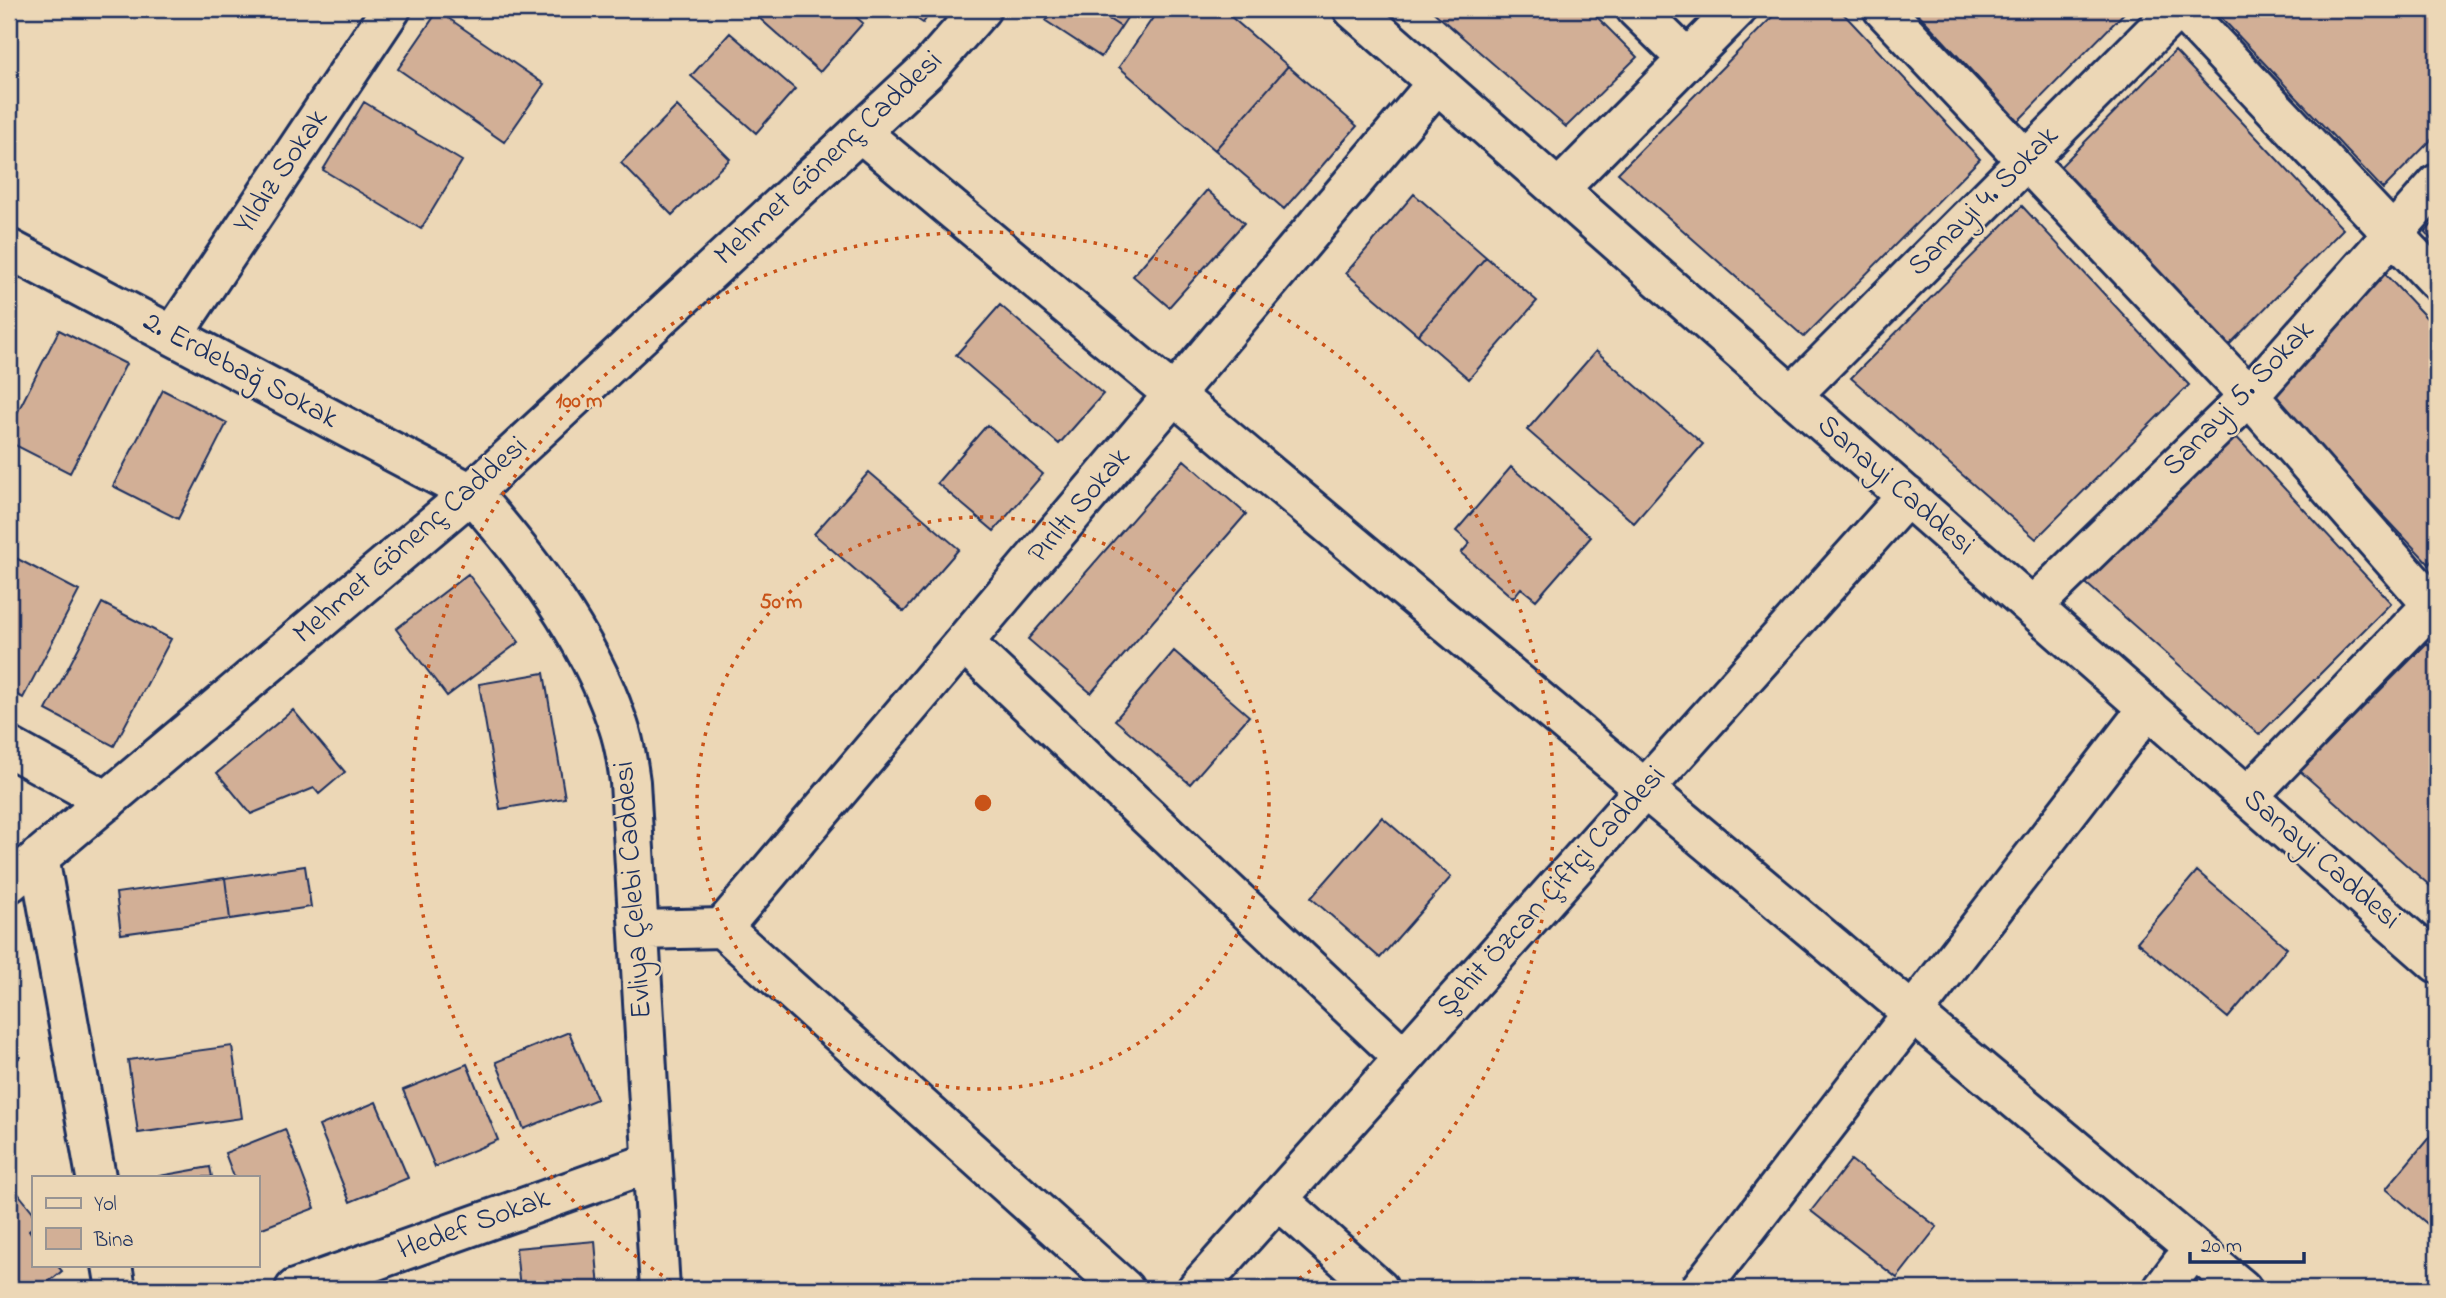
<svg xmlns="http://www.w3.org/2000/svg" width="2446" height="1298" font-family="'Indie Flower',sans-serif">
<rect width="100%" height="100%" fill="#ecd7b6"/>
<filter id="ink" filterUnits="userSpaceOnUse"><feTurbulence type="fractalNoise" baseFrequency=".0143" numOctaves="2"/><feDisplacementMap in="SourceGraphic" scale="14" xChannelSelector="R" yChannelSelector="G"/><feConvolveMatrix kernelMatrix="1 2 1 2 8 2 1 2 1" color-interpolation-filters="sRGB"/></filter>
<g filter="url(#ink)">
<path fill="#d2af96" stroke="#1b2f5e" stroke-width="2" d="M 749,9 L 847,9 L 863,23 L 820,72 Z
M 902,9 L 933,9 L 923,23 Z
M 1054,9 L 1093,9 L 1121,27 L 1101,57 L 1046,21 Z
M 1093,9 L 1133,9 L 1121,27 Z
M 1159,9 L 1222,9 L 1288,66 L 1215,150 L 1119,67 Z
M 1430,9 L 1589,9 L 1637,57 L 1566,127 Z
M 1780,9 L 1839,9 L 1980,159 L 1804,337 L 1618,173 Z
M 1914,9 L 2128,9 L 2018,121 Z
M 2217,9 L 2437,9 L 2437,134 L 2383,189 L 2215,11 Z
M 438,11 L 544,84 L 504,142 L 398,69 Z
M 730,33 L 795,89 L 756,133 L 691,76 Z
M 2175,51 L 2343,229 L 2227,347 L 2060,167 Z
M 1288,66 L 1357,126 L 1284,209 L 1215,150 Z
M 364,102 L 462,161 L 421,229 L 323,170 Z
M 677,106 L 730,159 L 672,215 L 621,163 Z
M 1207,190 L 1244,223 L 1169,307 L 1133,276 Z
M 1414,194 L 1486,257 L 1418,335 L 1346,273 Z
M 2022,206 L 2189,385 L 2036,539 L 1851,378 Z
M 2437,219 L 2437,246 L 2425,232 Z
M 1486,257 L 1537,301 L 1469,379 L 1418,335 Z
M 2384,273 L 2437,329 L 2437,555 L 2429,564 L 2267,391 Z
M 9,304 L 18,309 L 9,326 Z
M 1000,305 L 1103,394 L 1059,444 L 956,355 Z
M 59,330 L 126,364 L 70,473 L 9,442 L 9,429 Z
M 1596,351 L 1703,444 L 1634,523 L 1527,430 Z
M 163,390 L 227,423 L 178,519 L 113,486 Z
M 987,425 L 1043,474 L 994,531 L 937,483 Z
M 2229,429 L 2391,603 L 2259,735 L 2081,579 Z
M 1184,460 L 1246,514 L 1091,693 L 1028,639 Z
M 1511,467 L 1591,537 L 1536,600 L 1521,588 L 1513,598 L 1461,553 L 1470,543 L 1456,531 Z
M 869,472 L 959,549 L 904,612 L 814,534 Z
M 12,556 L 79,591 L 23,698 L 9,691 L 9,562 Z
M 468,574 L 519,642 L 447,696 L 396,629 Z
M 102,603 L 171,639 L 114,746 L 46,710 Z
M 2427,643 L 2437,654 L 2437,892 L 2300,771 Z
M 1174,651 L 1249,716 L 1190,784 L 1115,720 Z
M 544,673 L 565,798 L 500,809 L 479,684 Z
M 293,710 L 345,772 L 319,794 L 314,788 L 251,814 L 217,773 Z
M 1382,817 L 1451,877 L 1380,958 L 1311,898 Z
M 305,866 L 311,907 L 230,919 L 225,878 Z
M 2197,871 L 2287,948 L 2228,1018 L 2137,942 Z
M 225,878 L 230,919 L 121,934 L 116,893 Z
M 569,1032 L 597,1099 L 524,1129 L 496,1062 Z
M 9,1045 L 20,1057 L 9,1068 Z
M 232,1046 L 242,1118 L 138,1133 L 128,1060 Z
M 467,1064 L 498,1140 L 435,1167 L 403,1090 Z
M 376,1102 L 408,1178 L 350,1202 L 319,1126 Z
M 2437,1128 L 2437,1232 L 2386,1189 Z
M 285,1129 L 315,1208 L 257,1230 L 257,1177 L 234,1177 L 225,1153 Z
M 1851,1160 L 1937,1227 L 1897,1278 L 1811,1211 Z
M 210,1167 L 212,1177 L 154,1177 Z
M 9,1182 L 33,1212 L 33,1227 L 29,1230 L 33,1236 L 33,1265 L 57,1265 L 62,1271 L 40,1289 L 9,1289 Z
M 595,1241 L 599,1289 L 520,1289 L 516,1248 Z"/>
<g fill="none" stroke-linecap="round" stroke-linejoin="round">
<g stroke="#1b2f5e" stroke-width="44">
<path id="minor" d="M 1353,9 L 2437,963
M 1636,9 L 1687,59
M 1883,9 L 2249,396 L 2437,610
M 2181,9 L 2437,281
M 860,132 L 2242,1289
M 1558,190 L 1737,9
M 9,249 L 471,493 C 529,559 587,634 616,719 C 624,739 627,761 630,782 L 660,1289
M 173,335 L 391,9
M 1792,395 L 2177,9
M 2033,606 L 2249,396 L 2437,184
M 964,643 L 1404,1058
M 9,747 L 107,801
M 2248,796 L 2437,600
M 39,857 L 96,1177
M 9,883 L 471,493 L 929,68 L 981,9
M 722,928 L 1437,83
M 639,930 L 722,928 L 1124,1289
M 1278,1199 L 1379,1289
M 112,1265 L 116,1289
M 295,1289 L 652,1162
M 1197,1289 L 1907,496
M 1700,1289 L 2148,708
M 2163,1289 L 2193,1249"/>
</g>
<use href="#minor" stroke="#ecd7b6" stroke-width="38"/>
</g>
</g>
<g fill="none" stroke="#c95318" stroke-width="3.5" stroke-dasharray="3.5 7">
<circle cx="983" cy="803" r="286"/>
<path d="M680 1287A571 571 0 1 1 1286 1287"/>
</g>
<g text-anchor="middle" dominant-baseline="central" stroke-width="5" stroke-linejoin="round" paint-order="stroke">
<g font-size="30" fill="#1b2f5e" stroke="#ecd7b6">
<text transform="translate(829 159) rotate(-43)">Mehmet Gönenç Caddesi</text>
<text transform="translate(282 172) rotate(-56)">Yıldız Sokak</text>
<text transform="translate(1984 202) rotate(-45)">Sanayi 4. Sokak</text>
<text transform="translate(240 371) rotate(28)">2. Erdebağ Sokak</text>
<text transform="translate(2239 399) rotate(-46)">Sanayi 5. Sokak</text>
<text transform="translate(1895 486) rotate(41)">Sanayi Caddesi</text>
<text transform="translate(1080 506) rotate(-50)">Pırıltı Sokak</text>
<text transform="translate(411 541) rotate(-41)">Mehmet Gönenç Caddesi</text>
<text transform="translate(2321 860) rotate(41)">Sanayi Caddesi</text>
<text transform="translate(634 890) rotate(-94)">Evliya Çelebi Caddesi</text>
<text transform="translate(1552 892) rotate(-48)">Şehit Özcan Çiftçi Caddesi</text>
<text transform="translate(474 1225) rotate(-20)">Hedef Sokak</text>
</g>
</g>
<circle cx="983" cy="803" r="10" fill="#c95318" stroke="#ecd7b6" stroke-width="3.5"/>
<g font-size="21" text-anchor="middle" font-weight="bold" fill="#c95318" stroke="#ecd7b6" stroke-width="5" stroke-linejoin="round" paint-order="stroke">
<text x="579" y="407">100 m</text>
<text x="781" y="608">50 m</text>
</g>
<rect width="2446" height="1298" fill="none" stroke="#ecd7b6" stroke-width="35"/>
<rect x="18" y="18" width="2411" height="1263" fill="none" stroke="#1b2f5e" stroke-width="2.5" filter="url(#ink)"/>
<rect x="32" y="1176" width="228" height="91" fill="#ecd7b6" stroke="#989493" stroke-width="2"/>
<rect x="46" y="1198" width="35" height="10" fill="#ecd7b6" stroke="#989493" stroke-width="2"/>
<text x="94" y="1210" font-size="21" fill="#1b2f5e">Yol</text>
<rect x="46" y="1228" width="35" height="21" fill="#d2af96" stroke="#989493" stroke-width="2"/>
<text x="94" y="1246" font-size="21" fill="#1b2f5e">Bina</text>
<path d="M2190 1252v10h114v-10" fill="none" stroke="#1b2f5e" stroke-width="3.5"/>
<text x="2201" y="1252" font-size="21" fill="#1b2f5e" stroke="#ecd7b6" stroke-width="5" paint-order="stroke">20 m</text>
</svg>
